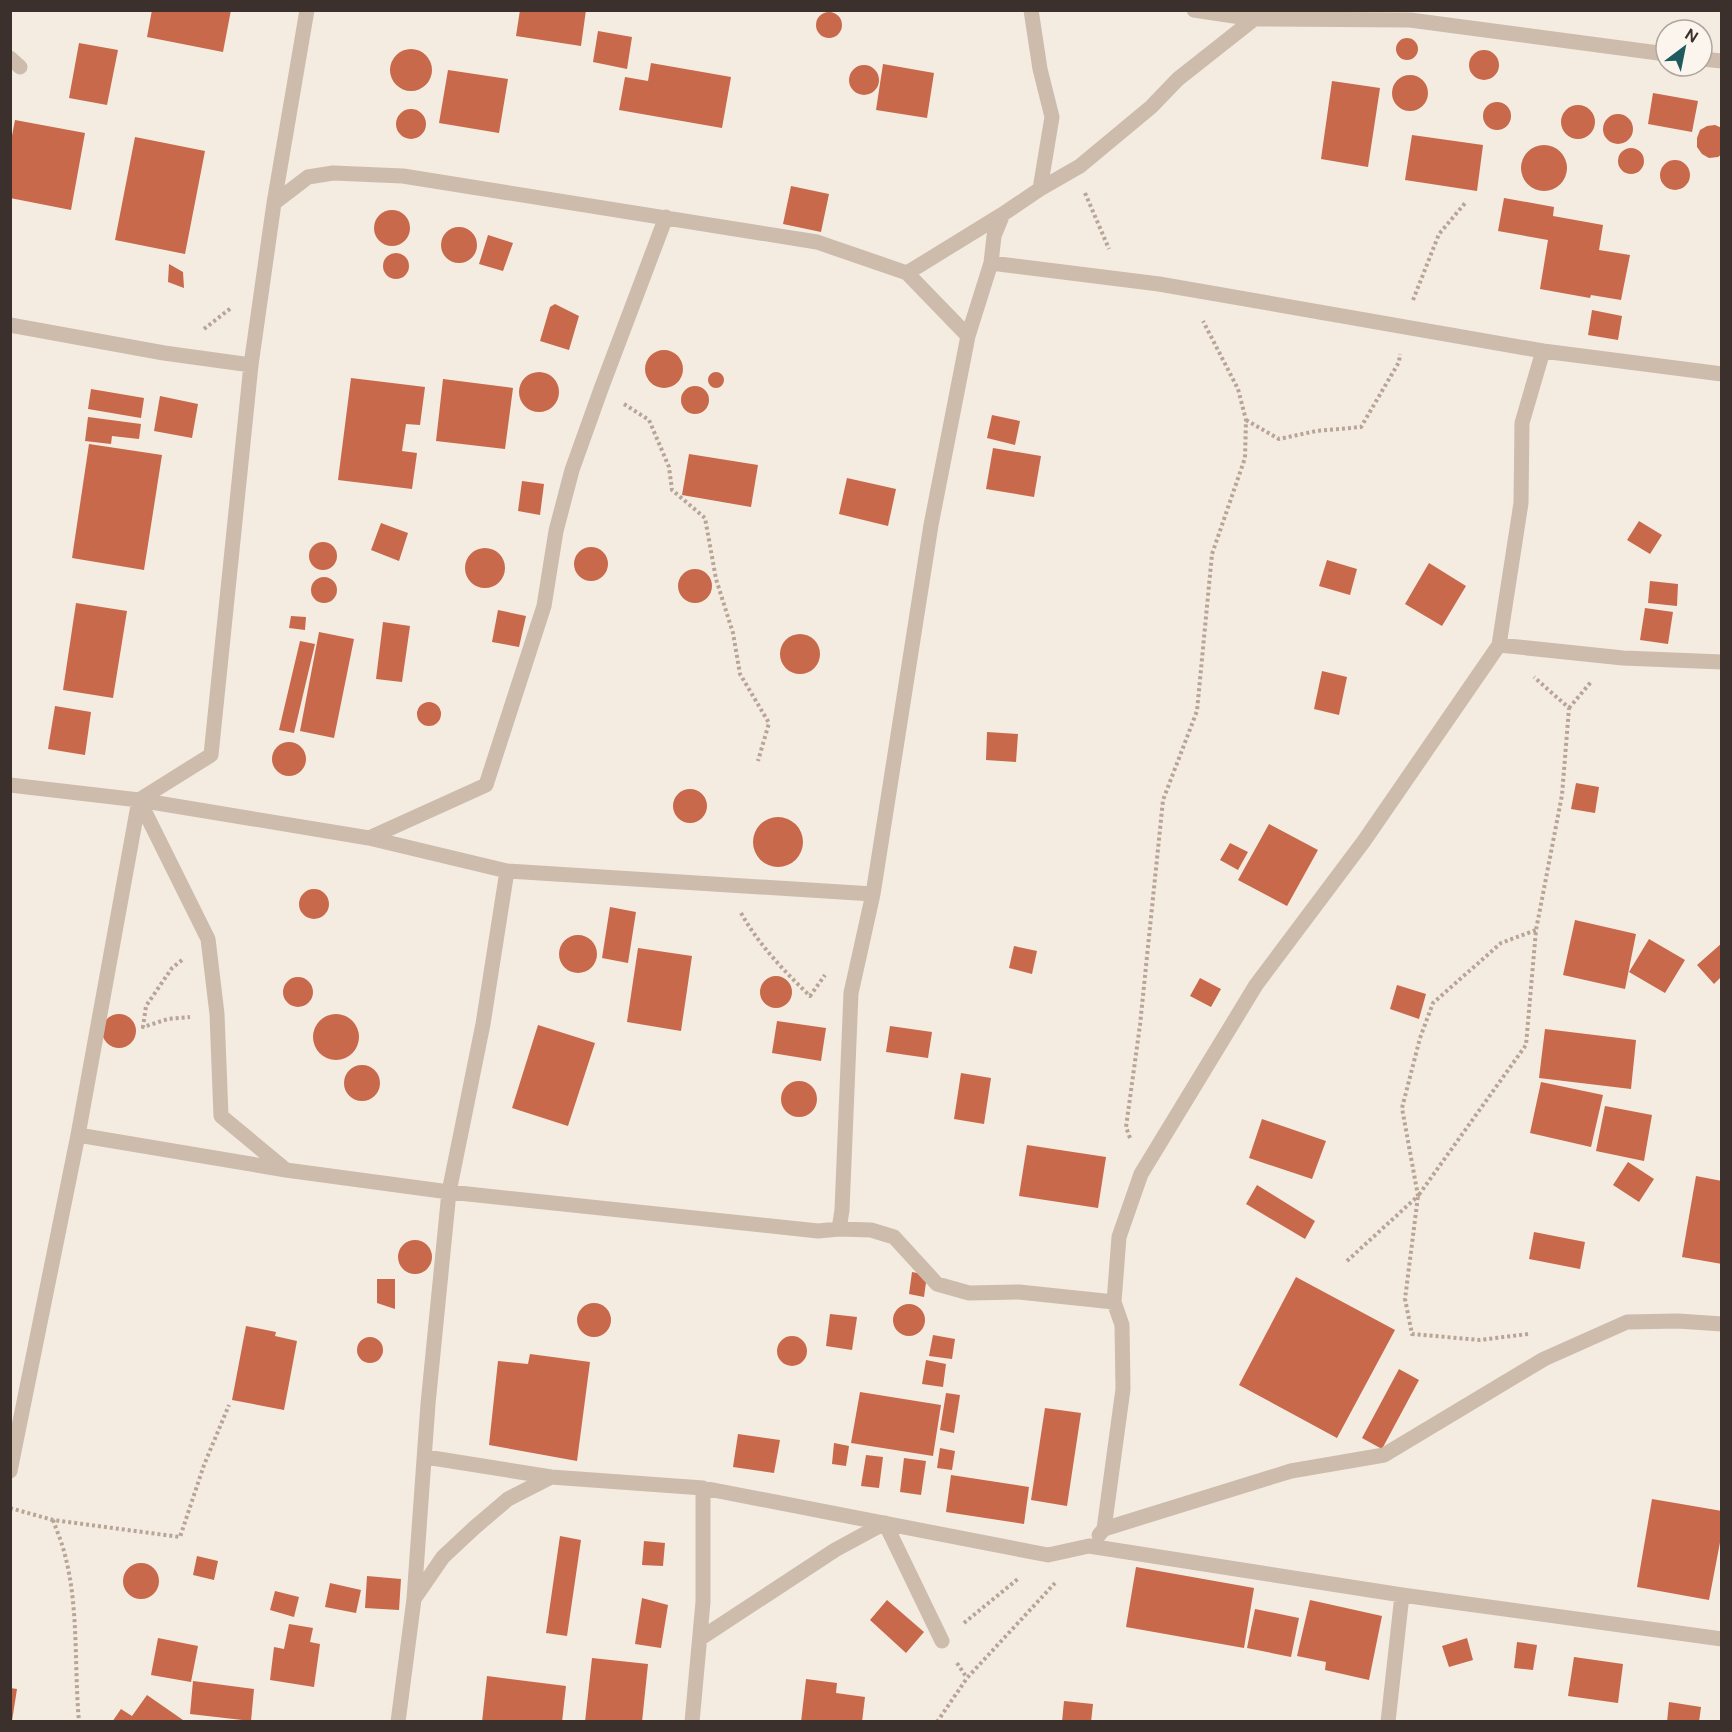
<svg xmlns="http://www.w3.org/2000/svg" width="1732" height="1732" font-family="'DM Sans',sans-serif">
<rect width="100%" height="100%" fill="#f4ebe1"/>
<path fill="#c8694b" d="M 152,10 L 231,10 L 223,52 L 147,37 Z
M 520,10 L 586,10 L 581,46 L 516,36 Z
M816 25a13 13 0 1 1 26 0a13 13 0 1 1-26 0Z
M 598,31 L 632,37 L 627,69 L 593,62 Z
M1396 49a11 11 0 1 1 22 0a11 11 0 1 1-22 0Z
M 79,43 L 118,50 L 107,105 L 69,98 Z
M390 70a21 21 0 1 1 42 0a21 21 0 1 1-42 0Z
M1469 65a15 15 0 1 1 30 0a15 15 0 1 1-30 0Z
M 651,63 L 731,77 L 722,128 L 619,110 L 625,77 L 648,81 Z
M 883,64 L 934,73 L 927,118 L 876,110 Z
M849 80a15 15 0 1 1 30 0a15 15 0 1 1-30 0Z
M 448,70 L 508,79 L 499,133 L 439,123 Z
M1392 93a18 18 0 1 1 36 0a18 18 0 1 1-36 0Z
M 1332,81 L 1380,88 L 1368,167 L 1321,159 Z
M 1653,93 L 1698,101 L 1692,132 L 1648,124 Z
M1483 116a14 14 0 1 1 28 0a14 14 0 1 1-28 0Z
M1561 122a17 17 0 1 1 34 0a17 17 0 1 1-34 0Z
M396 124a15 15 0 1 1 30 0a15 15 0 1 1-30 0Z
M1603 129a15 15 0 1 1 30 0a15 15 0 1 1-30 0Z
M 15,120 L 85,133 L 71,210 L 10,198 L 10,146 Z
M 1715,125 L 1722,128 L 1722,154 L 1718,157 L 1709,158 L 1702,154 L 1697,147 L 1697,138 L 1700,130 L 1707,126 Z
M 1412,135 L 1483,145 L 1477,191 L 1405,180 Z
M 135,137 L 205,151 L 185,254 L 115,240 Z
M1521 168a23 23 0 1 1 46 0a23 23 0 1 1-46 0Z
M1618 161a13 13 0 1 1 26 0a13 13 0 1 1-26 0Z
M1660 175a15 15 0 1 1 30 0a15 15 0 1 1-30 0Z
M 791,186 L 829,194 L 821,232 L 783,224 Z
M 1504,198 L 1554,207 L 1553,216 L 1603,225 L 1599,250 L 1630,255 L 1621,300 L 1591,295 L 1590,298 L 1540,289 L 1548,240 L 1498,231 Z
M374 228a18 18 0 1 1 36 0a18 18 0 1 1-36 0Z
M441 245a18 18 0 1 1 36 0a18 18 0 1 1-36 0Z
M 488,235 L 513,243 L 503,271 L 479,264 Z
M383 266a13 13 0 1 1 26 0a13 13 0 1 1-26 0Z
M 169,264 L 183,272 L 184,288 L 168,282 Z
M 555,304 L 579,316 L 569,350 L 540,341 L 550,307 Z
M 1592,310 L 1622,316 L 1618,340 L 1588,335 Z
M645 369a19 19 0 1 1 38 0a19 19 0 1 1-38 0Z
M708 380a8 8 0 1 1 16 0a8 8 0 1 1-16 0Z
M519 392a20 20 0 1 1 40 0a20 20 0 1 1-40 0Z
M 351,378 L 425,387 L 420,425 L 406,424 L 402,451 L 417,453 L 412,489 L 338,480 Z
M 443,379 L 513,388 L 505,449 L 436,441 Z
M681 400a14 14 0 1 1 28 0a14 14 0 1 1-28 0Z
M 91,389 L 144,398 L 141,418 L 88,409 Z
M 160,396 L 198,404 L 192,438 L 154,431 Z
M 992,415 L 1020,421 L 1015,445 L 987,438 Z
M 88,417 L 141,424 L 139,439 L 112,436 L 111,444 L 85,441 Z
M 89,444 L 162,455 L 144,570 L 72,558 Z
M 993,448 L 1041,456 L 1034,497 L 986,489 Z
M 689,454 L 758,465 L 751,507 L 682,495 Z
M 847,478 L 896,489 L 888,526 L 839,514 Z
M 522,481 L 544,484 L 540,515 L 518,511 Z
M 1639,521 L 1662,535 L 1650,554 L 1627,540 Z
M 381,523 L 408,533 L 399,561 L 371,550 Z
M309 556a14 14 0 1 1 28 0a14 14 0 1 1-28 0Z
M574 564a17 17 0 1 1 34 0a17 17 0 1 1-34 0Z
M465 568a20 20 0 1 1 40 0a20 20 0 1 1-40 0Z
M 1327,560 L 1357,569 L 1350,595 L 1319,586 Z
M 1429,563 L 1466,586 L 1442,626 L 1405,604 Z
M678 586a17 17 0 1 1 34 0a17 17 0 1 1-34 0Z
M311 590a13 13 0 1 1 26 0a13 13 0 1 1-26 0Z
M 1650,581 L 1678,584 L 1677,606 L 1648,603 Z
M 76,603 L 127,611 L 113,698 L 63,690 Z
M 1645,608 L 1673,612 L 1668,644 L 1640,640 Z
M 498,610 L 526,616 L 519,647 L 492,642 Z
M 291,616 L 306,617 L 305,630 L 289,628 Z
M 383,622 L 410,626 L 402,682 L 376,679 Z
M 319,632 L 354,639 L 334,738 L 300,731 Z
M780 654a20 20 0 1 1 40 0a20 20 0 1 1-40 0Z
M 300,641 L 315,644 L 294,733 L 279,730 Z
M 1322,671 L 1347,677 L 1339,715 L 1314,709 Z
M417 714a12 12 0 1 1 24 0a12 12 0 1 1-24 0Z
M 55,706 L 91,712 L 85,755 L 48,749 Z
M 987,732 L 1018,734 L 1016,762 L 986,760 Z
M272 759a17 17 0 1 1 34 0a17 17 0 1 1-34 0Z
M 1576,783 L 1599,787 L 1595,813 L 1571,809 Z
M673 806a17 17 0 1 1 34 0a17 17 0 1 1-34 0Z
M753 842a25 25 0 1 1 50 0a25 25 0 1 1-50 0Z
M 1269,824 L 1318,850 L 1287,906 L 1238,880 Z
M 1230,843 L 1248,852 L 1238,870 L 1220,860 Z
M299 904a15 15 0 1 1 30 0a15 15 0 1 1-30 0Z
M 610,907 L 636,912 L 628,963 L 602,958 Z
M 1575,920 L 1636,934 L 1625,989 L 1563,975 Z
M559 954a19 19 0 1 1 38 0a19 19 0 1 1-38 0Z
M 1649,939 L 1685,960 L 1665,993 L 1629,972 Z
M 1722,943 L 1722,976 L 1714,984 L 1697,965 Z
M 1014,946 L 1037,951 L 1032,974 L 1009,968 Z
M 638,948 L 692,956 L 681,1031 L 627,1022 Z
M760 992a16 16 0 1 1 32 0a16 16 0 1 1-32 0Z
M283 992a15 15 0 1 1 30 0a15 15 0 1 1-30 0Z
M 1200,978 L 1221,989 L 1211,1007 L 1190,996 Z
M 1397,985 L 1426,994 L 1419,1019 L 1390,1009 Z
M102 1031a17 17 0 1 1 34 0a17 17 0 1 1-34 0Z
M313 1037a23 23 0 1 1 46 0a23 23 0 1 1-46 0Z
M 777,1021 L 826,1028 L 821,1061 L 772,1053 Z
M 538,1025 L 595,1043 L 568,1126 L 512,1108 Z
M 890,1026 L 932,1032 L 928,1058 L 886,1052 Z
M 1545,1029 L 1636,1040 L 1631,1089 L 1539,1078 Z
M344 1083a18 18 0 1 1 36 0a18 18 0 1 1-36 0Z
M 961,1073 L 991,1078 L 984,1124 L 954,1119 Z
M781 1099a18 18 0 1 1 36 0a18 18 0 1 1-36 0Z
M 1541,1082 L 1603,1095 L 1591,1147 L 1530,1133 Z
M 1605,1106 L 1652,1115 L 1644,1161 L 1596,1151 Z
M 1262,1119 L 1326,1141 L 1312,1179 L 1249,1158 Z
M 1027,1145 L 1106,1157 L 1098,1208 L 1019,1196 Z
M 1628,1162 L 1654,1179 L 1639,1202 L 1613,1185 Z
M 1696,1176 L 1722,1181 L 1722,1264 L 1682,1257 Z
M 1257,1185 L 1315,1221 L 1305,1239 L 1246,1204 Z
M 1534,1232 L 1585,1242 L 1580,1269 L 1529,1259 Z
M398 1257a17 17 0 1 1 34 0a17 17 0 1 1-34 0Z
M 912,1272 L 927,1275 L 924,1297 L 909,1294 Z
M 1296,1277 L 1395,1330 L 1337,1438 L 1239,1385 Z
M 377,1279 L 395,1279 L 395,1309 L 377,1303 Z
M577 1320a17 17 0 1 1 34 0a17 17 0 1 1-34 0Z
M893 1320a16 16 0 1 1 32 0a16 16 0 1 1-32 0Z
M 830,1314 L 857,1317 L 852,1350 L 826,1346 Z
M 246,1326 L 276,1332 L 275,1336 L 297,1341 L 284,1410 L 232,1400 Z
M 933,1335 L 955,1339 L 952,1359 L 929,1356 Z
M777 1351a15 15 0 1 1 30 0a15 15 0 1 1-30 0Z
M357 1350a13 13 0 1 1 26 0a13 13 0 1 1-26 0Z
M 530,1354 L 590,1362 L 577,1461 L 489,1445 L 498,1361 L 528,1364 Z
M 926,1360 L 946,1364 L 943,1387 L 922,1384 Z
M 1399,1369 L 1419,1380 L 1382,1449 L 1362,1438 Z
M 860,1392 L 941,1405 L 933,1456 L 851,1443 Z
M 946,1393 L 960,1395 L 954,1433 L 940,1430 Z
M 1045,1408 L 1081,1413 L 1067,1506 L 1031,1500 Z
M 738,1434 L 780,1440 L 774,1473 L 733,1467 Z
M 834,1443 L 849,1446 L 846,1466 L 832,1464 Z
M 940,1448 L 955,1451 L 952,1470 L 937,1468 Z
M 866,1455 L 883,1457 L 879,1488 L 861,1486 Z
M 904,1458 L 926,1461 L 921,1495 L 900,1492 Z
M 951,1475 L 1029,1487 L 1024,1524 L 946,1512 Z
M 1652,1499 L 1722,1511 L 1722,1532 L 1709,1600 L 1637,1587 Z
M 560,1536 L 581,1540 L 567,1636 L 546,1633 Z
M 644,1541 L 665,1543 L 663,1566 L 642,1565 Z
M 197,1556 L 218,1561 L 214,1580 L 193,1575 Z
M123 1581a18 18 0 1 1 36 0a18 18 0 1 1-36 0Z
M 1136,1567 L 1254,1588 L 1244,1648 L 1126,1627 Z
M 367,1576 L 401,1579 L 399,1610 L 365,1608 Z
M 330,1583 L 361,1590 L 356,1613 L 325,1607 Z
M 275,1591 L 299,1597 L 294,1617 L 270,1610 Z
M 642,1598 L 668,1605 L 661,1648 L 635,1644 Z
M 887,1600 L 924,1632 L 906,1653 L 870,1620 Z
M 1310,1600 L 1382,1616 L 1369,1680 L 1325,1670 L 1326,1662 L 1297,1656 Z
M 1255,1609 L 1299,1618 L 1291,1657 L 1247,1648 Z
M 289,1624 L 313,1628 L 310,1642 L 320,1644 L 314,1687 L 270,1680 L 274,1647 L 284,1649 Z
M 158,1638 L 198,1646 L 191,1682 L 151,1675 Z
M 1467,1638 L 1473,1660 L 1449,1667 L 1442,1646 Z
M 1517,1642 L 1537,1645 L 1533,1670 L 1514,1668 Z
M 1574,1657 L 1623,1664 L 1618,1703 L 1568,1696 Z
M 592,1658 L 648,1664 L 642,1722 L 585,1722 Z
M 487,1676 L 566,1686 L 562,1722 L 482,1722 Z
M 806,1679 L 837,1683 L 836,1693 L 865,1697 L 862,1722 L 801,1722 Z
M 193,1681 L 254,1689 L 251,1721 L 190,1714 Z
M 10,1688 L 17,1689 L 12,1721 L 10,1721 Z
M 147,1695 L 183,1720 L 182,1722 L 112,1722 L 121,1709 L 132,1716 Z
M 1064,1701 L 1093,1704 L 1091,1722 L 1062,1722 Z
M 1669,1702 L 1701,1707 L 1699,1722 L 1667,1722 Z"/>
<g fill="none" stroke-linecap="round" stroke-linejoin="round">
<path stroke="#b9a596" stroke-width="4" stroke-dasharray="3 3" stroke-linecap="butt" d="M 1085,193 L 1109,249
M 1413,300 L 1439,234 L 1466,202
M 204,329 L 231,308
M 624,404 L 649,420 L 669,467 L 672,490 L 705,518 L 716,579 L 733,633 L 740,674 L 769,723 L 758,761
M 1246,420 L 1279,439 L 1316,431 L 1361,427 L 1399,362 L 1400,354
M 1569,708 L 1591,682
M 741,913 C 759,945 784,971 810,996 L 825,975
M 182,960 L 172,968 L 146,1006 L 143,1027 L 168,1019 L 190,1017
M 1130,1138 L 1126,1127 L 1140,1025 L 1163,800 L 1197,711 L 1212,554 L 1245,458 L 1246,420 L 1238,389 L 1203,321
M 1347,1261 L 1418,1196 L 1402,1108 L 1420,1038 L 1433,1003 L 1501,943 L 1536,930
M 1528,1334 L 1480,1340 L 1412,1334 L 1405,1299 L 1418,1196 L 1526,1045 L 1536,930 L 1562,795 L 1569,708 L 1534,677
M 10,1508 L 53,1520 L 180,1537 L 204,1465 L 229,1405
M 53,1520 C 57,1531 62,1543 65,1555 C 79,1609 74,1666 79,1722
M 964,1623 L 1019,1578
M 957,1663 L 967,1678
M 937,1722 L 967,1678 L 1055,1583"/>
<path stroke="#cdbbac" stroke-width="15" d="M 1031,10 L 1040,69 L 1052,117 L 1040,189
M 1194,10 L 1254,19 L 1410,20 L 1666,54
M 10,58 L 20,67
M 1702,59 L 1722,61
M 274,203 L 308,177 L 333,173 L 403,176 L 817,242 L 907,273 L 968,336
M 991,263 L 1159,284 L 1543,351 L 1722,374
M 907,273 L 1003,214
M 10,325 L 164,353 L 251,365
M 1499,645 L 1623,658 L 1722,662
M 10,785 L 139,800 L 369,838 L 507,871 L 873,894 L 851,993 L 842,1210 L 839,1229
M 139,800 L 208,939 L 217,1014 L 221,1116 L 286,1170
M 369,838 L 486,785 L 544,606 L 556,531 L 572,470 L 601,389 L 666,217
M 873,894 L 931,525 L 968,336 L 991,263 L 994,236 L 1003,214 L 1040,189 L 1080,166 L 1151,107 L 1178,79 L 1254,19
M 78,1135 L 286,1170 L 449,1192 L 818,1231 L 839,1229 L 871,1230 L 894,1237 L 937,1284 L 969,1293 L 1019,1292 L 1114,1302
M 426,1457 L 551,1477 L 703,1488 L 1048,1555 L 1089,1546 L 1402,1595 L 1722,1639
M 10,1471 L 78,1135 L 139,800 L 211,755 L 251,365 L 274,203 L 307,10
M 1104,1529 L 1123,1389 L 1122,1325 L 1114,1302 L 1119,1237 L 1141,1174 L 1256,985 L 1364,841 L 1499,645 L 1521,503 L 1522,423 L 1543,351
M 1099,1535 L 1104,1529 L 1291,1471 L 1384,1455 L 1544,1359 L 1627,1322 L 1678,1321 L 1722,1324
M 414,1599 L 443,1557 L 474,1528 L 508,1499 L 551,1477
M 701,1638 L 835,1550 L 885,1523 L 942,1641
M 398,1722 L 414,1599 L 428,1404 L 449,1192 L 483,1024 L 507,871
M 692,1722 L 703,1602 L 703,1488
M 1388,1722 L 1402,1595"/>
</g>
<rect width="1732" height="1732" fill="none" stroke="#3b302b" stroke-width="24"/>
<g transform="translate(1684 48) rotate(32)"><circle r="28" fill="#fbf5ee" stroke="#aea6a0" stroke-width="1.5"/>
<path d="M0-4.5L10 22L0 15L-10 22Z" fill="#1f5a5e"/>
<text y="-9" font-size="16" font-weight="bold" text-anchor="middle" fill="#3b302b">N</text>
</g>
</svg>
